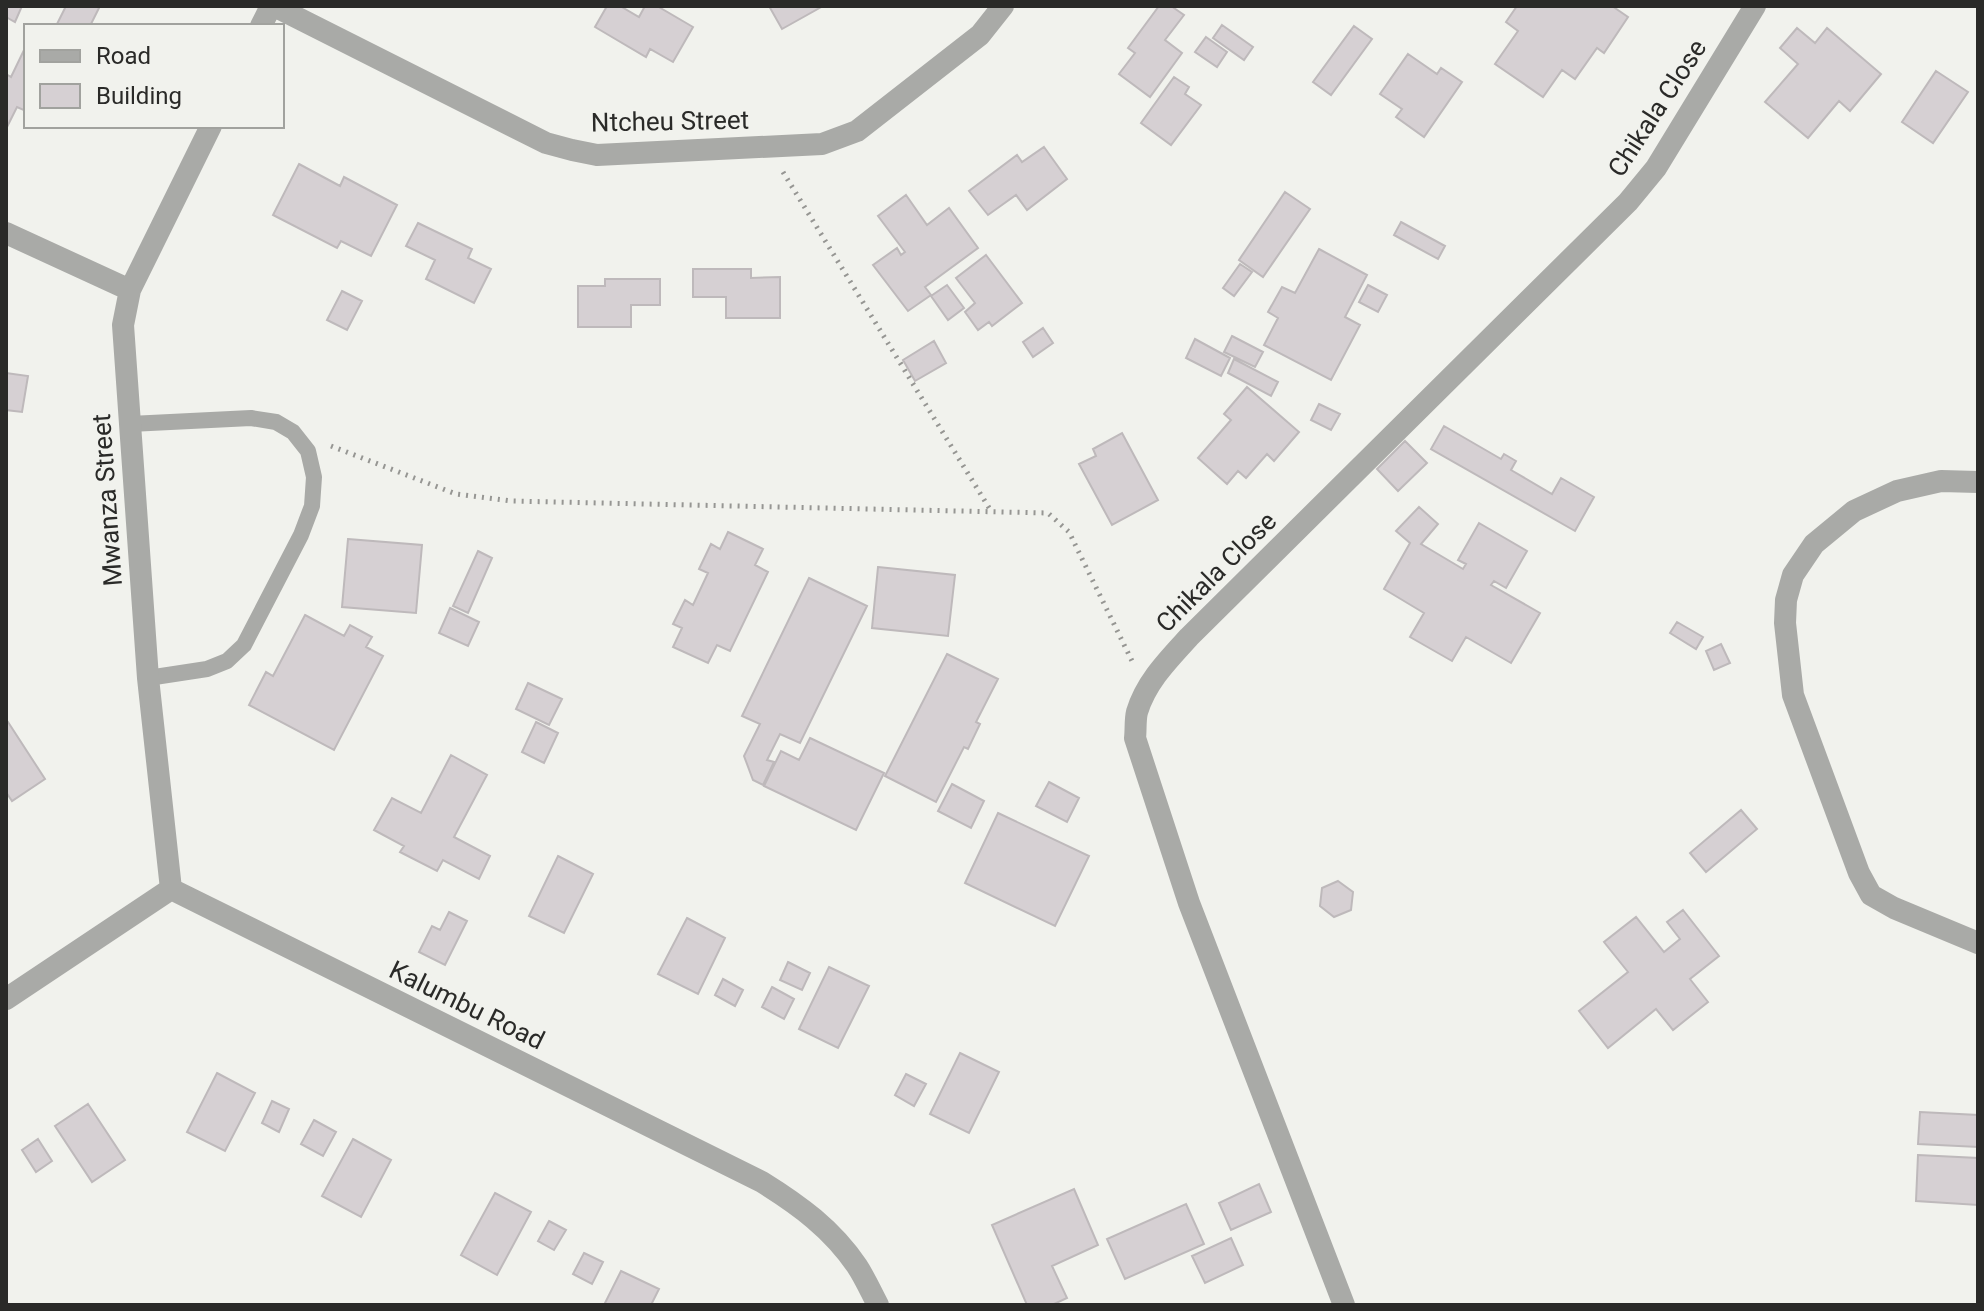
<svg xmlns="http://www.w3.org/2000/svg" width="1984" height="1311" font-family="Roboto,sans-serif">
<rect width="100%" height="100%" fill="#f1f2ed"/>
<path fill="#d6d0d3" stroke="#beb9bb" stroke-width="2" d="M 6,6 L 22,6 L 15,22 L 6,17 Z
M 66,6 L 100,6 L 90,26 L 56,26 Z
M 607,6 L 620,6 L 639,17 L 645,6 L 657,6 L 693,27 L 673,62 L 650,49 L 646,57 L 595,27 Z
M 769,6 L 823,6 L 782,29 Z
M 1159,6 L 1171,6 L 1184,15 L 1165,40 L 1182,53 L 1150,97 L 1119,74 L 1135,53 L 1128,48 Z
M 1517,6 L 1612,6 L 1628,17 L 1604,53 L 1597,48 L 1575,79 L 1562,70 L 1543,97 L 1495,64 L 1518,31 L 1506,22 Z
M 1222,25 L 1253,47 L 1244,60 L 1213,38 Z
M 1354,26 L 1372,39 L 1331,95 L 1313,82 Z
M 1797,28 L 1815,43 L 1827,28 L 1881,74 L 1850,111 L 1839,101 L 1808,138 L 1765,102 L 1798,64 L 1780,48 Z
M 1206,37 L 1227,52 L 1217,67 L 1195,52 Z
M 25,48 L 26,111 L 17,107 L 6,129 L 6,74 L 11,77 Z
M 1408,54 L 1437,74 L 1441,68 L 1462,82 L 1424,137 L 1396,117 L 1402,109 L 1380,94 Z
M 1936,71 L 1968,92 L 1933,143 L 1902,122 Z
M 1174,77 L 1189,87 L 1185,94 L 1201,105 L 1171,145 L 1141,123 Z
M 1044,147 L 1067,179 L 1027,210 L 1016,195 L 988,215 L 969,191 L 1017,155 L 1022,162 Z
M 299,164 L 340,186 L 344,177 L 397,205 L 371,256 L 341,241 L 337,248 L 273,215 Z
M 1285,192 L 1310,209 L 1263,277 L 1239,260 Z
M 906,195 L 927,225 L 949,208 L 978,248 L 925,287 L 931,295 L 908,311 L 873,265 L 897,248 L 901,255 L 905,252 L 878,216 Z
M 1401,222 L 1445,246 L 1438,259 L 1394,235 Z
M 418,223 L 472,249 L 468,258 L 491,269 L 474,303 L 426,279 L 435,260 L 406,246 Z
M 1319,249 L 1367,275 L 1345,317 L 1360,325 L 1331,380 L 1264,345 L 1278,318 L 1268,312 L 1282,287 L 1295,293 Z
M 986,255 L 1022,303 L 992,326 L 989,322 L 978,330 L 965,312 L 975,303 L 956,278 Z
M 1240,264 L 1252,272 L 1234,296 L 1223,288 Z
M 693,269 L 751,269 L 751,278 L 780,277 L 780,318 L 726,318 L 726,297 L 693,297 Z
M 605,279 L 660,279 L 660,305 L 631,305 L 631,327 L 578,327 L 578,286 L 605,286 Z
M 947,285 L 964,308 L 948,320 L 931,296 Z
M 1368,285 L 1387,295 L 1378,312 L 1359,302 Z
M 342,291 L 362,301 L 347,330 L 327,320 Z
M 1043,328 L 1053,343 L 1033,357 L 1023,342 Z
M 1232,336 L 1263,352 L 1255,367 L 1224,352 Z
M 1195,339 L 1230,358 L 1221,376 L 1186,358 Z
M 934,341 L 946,363 L 915,381 L 903,360 Z
M 1234,359 L 1278,382 L 1271,396 L 1228,373 Z
M 6,373 L 28,376 L 22,412 L 6,410 Z
M 1247,387 L 1299,432 L 1274,461 L 1267,454 L 1246,478 L 1238,471 L 1227,484 L 1198,458 L 1231,420 L 1224,414 Z
M 1319,404 L 1340,414 L 1331,430 L 1311,420 Z
M 1444,426 L 1501,459 L 1504,454 L 1516,461 L 1511,470 L 1552,494 L 1561,478 L 1594,497 L 1575,531 L 1431,449 Z
M 1122,433 L 1158,500 L 1112,525 L 1079,464 L 1096,456 L 1093,449 Z
M 1405,441 L 1427,463 L 1398,491 L 1377,469 Z
M 1419,507 L 1438,524 L 1421,544 L 1463,569 L 1466,564 L 1458,560 L 1479,523 L 1527,551 L 1506,588 L 1494,581 L 1491,585 L 1540,613 L 1511,663 L 1466,637 L 1452,661 L 1410,637 L 1424,613 L 1384,589 L 1410,543 L 1396,531 Z
M 728,532 L 763,549 L 755,565 L 768,572 L 730,651 L 717,645 L 708,663 L 673,647 L 682,628 L 673,624 L 685,600 L 693,605 L 708,573 L 699,569 L 711,544 L 720,549 Z
M 348,539 L 422,545 L 416,613 L 342,607 Z
M 478,551 L 492,558 L 468,613 L 453,606 Z
M 878,567 L 955,575 L 948,636 L 872,628 Z
M 809,578 L 867,606 L 800,743 L 780,734 L 767,760 L 774,762 L 763,785 L 753,780 L 744,756 L 760,724 L 742,716 Z
M 450,608 L 479,622 L 468,646 L 439,633 Z
M 305,615 L 344,636 L 350,625 L 372,637 L 366,647 L 383,656 L 334,750 L 249,705 L 266,672 L 273,676 Z
M 1677,622 L 1703,637 L 1696,649 L 1670,633 Z
M 1721,644 L 1730,663 L 1714,670 L 1706,651 Z
M 947,654 L 998,679 L 976,722 L 980,724 L 968,749 L 964,747 L 936,802 L 885,776 Z
M 528,683 L 562,699 L 549,725 L 516,709 Z
M 8,722 L 45,779 L 12,801 L 6,792 L 6,723 Z
M 536,722 L 558,733 L 544,763 L 522,752 Z
M 810,738 L 884,773 L 856,830 L 764,786 L 781,751 L 799,760 Z
M 451,755 L 487,775 L 454,837 L 490,856 L 479,879 L 443,860 L 437,871 L 400,852 L 404,846 L 374,830 L 392,798 L 421,813 Z
M 1049,782 L 1079,798 L 1067,822 L 1036,806 Z
M 952,784 L 984,801 L 971,828 L 938,811 Z
M 1741,810 L 1757,829 L 1706,872 L 1690,853 Z
M 998,813 L 1089,856 L 1055,926 L 965,883 Z
M 558,856 L 593,874 L 564,933 L 529,916 Z
M 1338,881 L 1353,892 L 1351,910 L 1334,917 L 1320,906 L 1322,888 Z
M 1683,910 L 1719,956 L 1690,979 L 1708,1002 L 1673,1030 L 1656,1009 L 1608,1048 L 1579,1011 L 1628,972 L 1604,942 L 1636,917 L 1664,952 L 1680,939 L 1667,922 Z
M 449,912 L 467,921 L 445,965 L 419,952 L 432,926 L 440,930 Z
M 687,918 L 725,938 L 698,994 L 658,974 Z
M 788,962 L 810,973 L 802,990 L 780,980 Z
M 829,967 L 869,986 L 838,1048 L 799,1029 Z
M 723,979 L 743,990 L 735,1006 L 715,995 Z
M 772,987 L 794,999 L 784,1019 L 762,1007 Z
M 960,1053 L 999,1072 L 969,1133 L 930,1114 Z
M 217,1073 L 255,1093 L 225,1151 L 187,1132 Z
M 906,1074 L 926,1084 L 914,1106 L 895,1095 Z
M 272,1101 L 289,1109 L 279,1132 L 262,1123 Z
M 88,1104 L 125,1160 L 92,1182 L 55,1126 Z
M 1920,1112 L 1978,1115 L 1978,1147 L 1918,1144 Z
M 314,1120 L 336,1132 L 323,1156 L 301,1144 Z
M 38,1139 L 52,1161 L 36,1172 L 22,1150 Z
M 353,1139 L 391,1160 L 361,1217 L 322,1196 Z
M 1918,1155 L 1978,1158 L 1978,1205 L 1916,1201 Z
M 1259,1184 L 1271,1212 L 1231,1230 L 1219,1203 Z
M 1074,1189 L 1098,1245 L 1052,1266 L 1067,1298 L 1052,1305 L 1027,1305 L 992,1225 Z
M 495,1193 L 531,1212 L 497,1275 L 461,1255 Z
M 1186,1204 L 1204,1244 L 1125,1279 L 1107,1239 Z
M 549,1221 L 566,1230 L 554,1250 L 538,1241 Z
M 1231,1238 L 1243,1265 L 1205,1283 L 1192,1256 Z
M 584,1253 L 603,1262 L 592,1284 L 573,1274 Z
M 621,1271 L 659,1289 L 651,1305 L 604,1305 Z"/>
<g fill="none" stroke-linecap="round" stroke-linejoin="round">
<path stroke="#969693" stroke-width="5" stroke-dasharray="2 6" stroke-linecap="butt" d="M 783,172 L 991,511
M 331,446 L 456,494 L 511,501 L 1048,513 L 1069,532 L 1132,661"/>
<path stroke="#a9aaa7" stroke-width="16" d="M 130,424 L 251,418 L 276,422 L 293,432 L 308,451 L 314,477 L 312,506 L 301,535 L 244,645 L 227,661 L 207,669 L 148,678"/>
<path stroke="#a9aaa7" stroke-width="22" d="M 274,6 L 546,143 L 572,150 L 597,155 L 822,144 L 857,131 L 980,35 L 1003,6
M 261,26 L 271,6
M 6,233 L 130,290
M 1978,482 L 1941,481 L 1897,491 L 1854,511 L 1814,544 L 1793,575 L 1786,600 L 1785,623 L 1793,695 L 1859,873 L 1871,895 L 1894,908 L 1978,943
M 171,889 L 148,678 L 123,325 L 130,290 L 211,126
M 6,999 L 171,889 L 762,1182 C 799,1205 832,1229 857,1266 C 865,1278 871,1292 878,1305
M 1344,1305 L 1189,903 L 1135,738 C 1136,730 1135,720 1137,712 C 1146,682 1168,660 1189,637 L 1628,202 L 1656,168 L 1755,6"/>
</g>
<g text-anchor="middle" dominant-baseline="central" stroke-width="8" stroke-linejoin="round" paint-order="stroke">
<g font-size="26" fill="#2a2a28" stroke="#f1f2ed">
<text transform="translate(1657 108) rotate(-57)">Chikala Close</text>
<text transform="translate(670 121) rotate(-1)">Ntcheu Street</text>
<text transform="translate(107 500) rotate(-94)">Mwanza Street</text>
<text transform="translate(1216 572) rotate(-45)">Chikala Close</text>
<text transform="translate(467 1005) rotate(26)">Kalumbu Road</text>
</g>
</g>
<rect width="1984" height="1311" fill="none" stroke="#2a2a28" stroke-width="16"/>
<rect x="24" y="24" width="260" height="104" fill="#f1f2ed" stroke="#a1a29e" stroke-width="2"/>
<rect x="40" y="50" width="40" height="12" fill="#a9aaa7" stroke="#a1a29e" stroke-width="2"/>
<text x="96" y="64" font-size="24" fill="#2a2a28">Road</text>
<rect x="40" y="84" width="40" height="24" fill="#d6d0d3" stroke="#a1a29e" stroke-width="2"/>
<text x="96" y="104" font-size="24" fill="#2a2a28">Building</text>
</svg>
